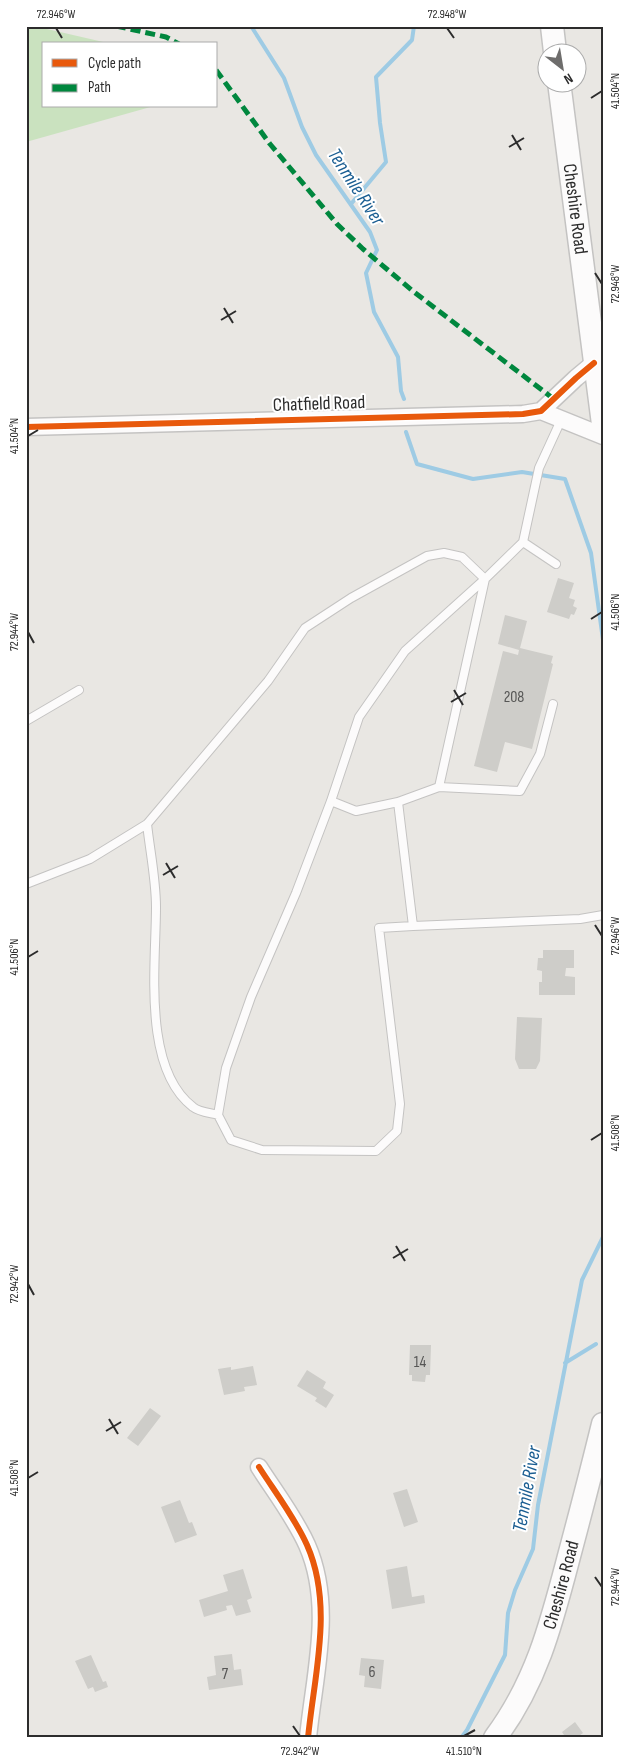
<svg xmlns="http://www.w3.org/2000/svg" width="629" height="1764" font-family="'Sofia Sans Condensed',sans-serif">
<rect width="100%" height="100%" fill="#e9e7e3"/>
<path fill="#cae2bf" d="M 26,26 L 34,26 L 112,44 L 44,44 L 44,106 L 154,106 L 26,142 Z"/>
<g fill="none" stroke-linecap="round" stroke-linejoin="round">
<path stroke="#9ecbe4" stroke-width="4" d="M 251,26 L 284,78 L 302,127 L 316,155 L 370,232 L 377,250 L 366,273 L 374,312 L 398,357 L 401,391 L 404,399
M 351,204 L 386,162 L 380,123 L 376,77 L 412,40 L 414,26
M 406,432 L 417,464 L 473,479 L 522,472 L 565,479 L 591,553 L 603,640
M 565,1363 L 596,1344
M 461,1738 L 467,1730 L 505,1655 L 508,1613 L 515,1590 L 533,1549 L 538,1505 L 582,1280 L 603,1237"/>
</g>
<path fill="#cecdc9" d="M 558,578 L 574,583 L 569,598 L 575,600 L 573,606 L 577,608 L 574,615 L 571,614 L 569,619 L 547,612 Z
M 505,615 L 527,621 L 520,648 L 553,656 L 551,663 L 553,664 L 532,749 L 505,742 L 497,772 L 474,766 L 503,651 L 518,655 L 519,650 L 498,644 Z
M 543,950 L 574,950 L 574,968 L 566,968 L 565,976 L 575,977 L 575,995 L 539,995 L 539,982 L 542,982 L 542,971 L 537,970 L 538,958 L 543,958 Z
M 517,1017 L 542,1018 L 540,1061 L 536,1069 L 519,1069 L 515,1059 Z
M 410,1345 L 431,1345 L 430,1375 L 426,1375 L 425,1382 L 412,1381 L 412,1375 L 409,1375 Z
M 253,1366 L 257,1385 L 244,1387 L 245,1391 L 224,1395 L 218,1369 L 231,1367 L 231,1370 Z
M 307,1370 L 326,1382 L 323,1388 L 334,1395 L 326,1408 L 315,1401 L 317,1398 L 297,1386 Z
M 150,1408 L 161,1416 L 138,1446 L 127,1438 Z
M 407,1489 L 418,1522 L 404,1527 L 393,1493 Z
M 180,1500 L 189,1523 L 192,1522 L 197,1535 L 175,1543 L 161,1507 Z
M 407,1566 L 412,1597 L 424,1595 L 425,1603 L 392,1609 L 386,1570 Z
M 243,1569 L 252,1598 L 247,1600 L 251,1612 L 236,1616 L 232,1605 L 226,1606 L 227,1610 L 204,1617 L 199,1600 L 228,1591 L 223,1575 Z
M 232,1654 L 234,1670 L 241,1669 L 243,1685 L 209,1690 L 207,1677 L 216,1675 L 214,1656 Z
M 91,1655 L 103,1682 L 106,1681 L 108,1687 L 95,1692 L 93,1687 L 88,1689 L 75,1661 Z
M 361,1658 L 384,1660 L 381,1689 L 364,1687 L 365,1676 L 359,1675 Z
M 575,1722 L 583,1733 L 576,1738 L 566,1738 L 562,1732 Z"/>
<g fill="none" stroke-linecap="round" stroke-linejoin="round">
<g stroke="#c4c3c2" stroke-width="10">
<path id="service" d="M 562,418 L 539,468 L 523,542 L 485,579 L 439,787 L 398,802 L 413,926 L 580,919 L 603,915
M 523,542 L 556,564
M 26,721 L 79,690
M 439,787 L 520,791 L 540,754 L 553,704
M 331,801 L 356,811 L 398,802
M 147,824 C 150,851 156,880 156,907 C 156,965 142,1068 193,1107 C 199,1112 211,1113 218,1115
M 26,884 L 90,859 L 147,824 L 268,681 L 305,628 L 351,598 L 427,556 L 444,553 L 462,557 L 485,579 L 405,651 L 359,717 L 331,801 L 296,893 L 251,997 L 226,1068 L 218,1115 L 231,1140 L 262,1150 L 376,1151 L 397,1131 L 400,1104 L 379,928 L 413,926"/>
</g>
<g stroke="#c4c3c2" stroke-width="19">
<path id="minor" d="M 541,411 L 603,436
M 26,427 L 523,414 L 541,411 L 576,378 L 594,363
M 259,1467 C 275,1492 295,1518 307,1545 C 334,1606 314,1675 308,1738"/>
</g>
<g stroke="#c4c3c2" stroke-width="25">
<g id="secondary">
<path d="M 552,26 L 555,52"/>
<path id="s1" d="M 559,82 L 603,424"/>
<path id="s2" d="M 495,1738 C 536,1683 551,1625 568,1560 C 580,1515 592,1469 603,1424"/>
</g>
</g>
<use href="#service" stroke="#fcfbfb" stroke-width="8"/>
<use href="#minor" stroke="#fcfbfb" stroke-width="16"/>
<use href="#secondary" stroke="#fcfbfb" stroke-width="22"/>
<path stroke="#00873e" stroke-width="5" stroke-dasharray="10 5" stroke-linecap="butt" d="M 116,26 L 166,37 L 179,44
M 216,70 L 270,144 L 337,224 L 363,249 L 414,292 L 555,400"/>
<g stroke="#fff" stroke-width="9">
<path id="cycleway" d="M 26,427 L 523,414 L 541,411 L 576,378 L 594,363
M 259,1467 C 275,1492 295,1518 307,1545 C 334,1606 314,1675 308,1738"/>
</g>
<use href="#cycleway" stroke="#e8590c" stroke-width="6"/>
</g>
<path fill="none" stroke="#2c2c2c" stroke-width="2" d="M 56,28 L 62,38M 447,28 L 454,38M 591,98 L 602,91M 512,135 L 521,150M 509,147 L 524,138M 595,273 L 602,284M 224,308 L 233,323M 221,320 L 236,311M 28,436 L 38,430M 591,619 L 602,612M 28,632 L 34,643M 454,690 L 463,705M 451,702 L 466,693M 166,863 L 175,878M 163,875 L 178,866M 595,925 L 602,936M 28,957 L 38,951M 591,1140 L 602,1133M 396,1246 L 405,1261M 393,1258 L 408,1249M 28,1284 L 34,1295M 109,1419 L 118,1434M 106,1431 L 121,1422M 28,1478 L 38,1472M 595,1577 L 602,1587M 293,1726 L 300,1736M 464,1736 L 475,1730"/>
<g text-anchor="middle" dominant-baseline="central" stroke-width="4" stroke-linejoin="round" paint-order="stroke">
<g font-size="16" fill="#565655">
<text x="514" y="697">208</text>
<text x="420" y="1362">14</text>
<text x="372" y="1672">6</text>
<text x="225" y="1674">7</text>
</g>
<g font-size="19" fill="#2c2c2c" stroke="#fff">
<text stroke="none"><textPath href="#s1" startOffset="128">Cheshire Road</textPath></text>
<text transform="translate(319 404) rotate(-2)">Chatfield Road</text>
<text stroke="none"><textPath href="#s2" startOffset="168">Cheshire Road</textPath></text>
</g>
<g font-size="20" font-style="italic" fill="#1b5e92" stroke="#fff">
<text transform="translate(356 187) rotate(57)">Tenmile River</text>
<text transform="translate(527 1489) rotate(-80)">Tenmile River</text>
</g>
</g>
<rect width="629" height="1764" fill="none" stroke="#ffffff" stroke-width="55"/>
<rect x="42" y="42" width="175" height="65" fill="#ffffff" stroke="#ababab"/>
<rect x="52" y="59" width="25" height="8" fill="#e8590c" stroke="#ababab"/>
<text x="88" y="68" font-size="15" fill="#2c2c2c">Cycle path</text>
<rect x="52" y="84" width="25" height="8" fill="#00873e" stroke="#ababab"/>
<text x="88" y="92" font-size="15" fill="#2c2c2c">Path</text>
<g transform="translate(562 68) rotate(149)"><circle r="24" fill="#ffffff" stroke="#ababab"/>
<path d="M0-4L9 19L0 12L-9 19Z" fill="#6e6d6c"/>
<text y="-8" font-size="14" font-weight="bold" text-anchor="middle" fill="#2c2c2c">N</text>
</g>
<rect x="28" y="28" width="574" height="1708" fill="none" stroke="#2c2c2c" stroke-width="2"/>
<g font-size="12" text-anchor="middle" fill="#2c2c2c">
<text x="56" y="18">72.946°W</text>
<text x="447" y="18">72.948°W</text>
<text transform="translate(615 91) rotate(-90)" y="4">41.504°N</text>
<text transform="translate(615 284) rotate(-90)" y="4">72.948°W</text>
<text transform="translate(14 436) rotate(-90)" y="4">41.504°N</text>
<text transform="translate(615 612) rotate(-90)" y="4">41.506°N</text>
<text transform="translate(14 632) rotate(-90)" y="4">72.944°W</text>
<text transform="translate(615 936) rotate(-90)" y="4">72.946°W</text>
<text transform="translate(14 957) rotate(-90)" y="4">41.506°N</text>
<text transform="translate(615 1133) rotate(-90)" y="4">41.508°N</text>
<text transform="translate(14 1284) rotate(-90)" y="4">72.942°W</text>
<text transform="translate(14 1478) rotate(-90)" y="4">41.508°N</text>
<text transform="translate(615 1587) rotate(-90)" y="4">72.944°W</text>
<text x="300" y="1755">72.942°W</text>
<text x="464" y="1755">41.510°N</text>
</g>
</svg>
